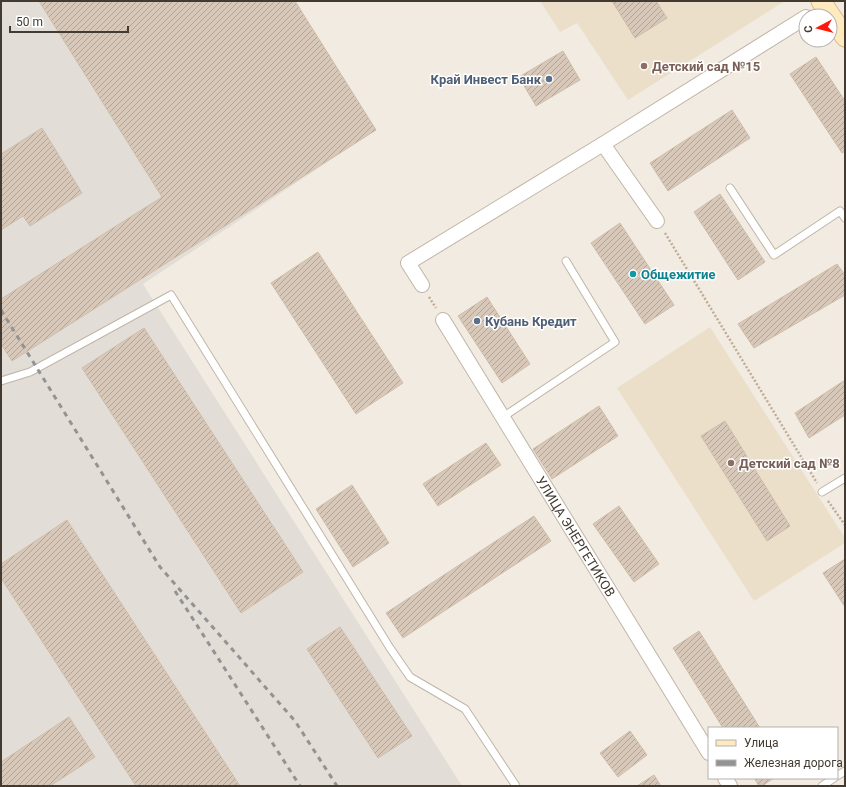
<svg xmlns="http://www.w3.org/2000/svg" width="846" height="787" font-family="Roboto,sans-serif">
<defs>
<pattern id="building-hatch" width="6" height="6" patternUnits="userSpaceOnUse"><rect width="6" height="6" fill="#d7c8b9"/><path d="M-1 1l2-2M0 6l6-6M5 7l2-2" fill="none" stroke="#b0a497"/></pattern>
</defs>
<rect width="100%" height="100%" fill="#f2ebe1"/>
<path fill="#e3ddd7" d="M 1,1 L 294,1 L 373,132 L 143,284 L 462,786 L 1,786 Z"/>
<path fill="#ecdfca" d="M 540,1 L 785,1 L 628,100 L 577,23 L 560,32 Z
M 710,327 L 845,538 L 845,543 L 754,601 L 617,388 Z"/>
<path fill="url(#building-hatch)" stroke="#cfbda9" d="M 39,1 L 295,1 L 376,130 L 12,361 L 1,344 L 1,299 L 162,197 Z
M 612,1 L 656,1 L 667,18 L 635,38 Z
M 563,51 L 580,80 L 536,106 L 519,77 Z
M 816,57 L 845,101 L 845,151 L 842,153 L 790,74 Z
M 732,110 L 750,138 L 668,191 L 650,163 Z
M 42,128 L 82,193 L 30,226 L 23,216 L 1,230 L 1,154 Z
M 720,194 L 765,262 L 738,280 L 694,212 Z
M 620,223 L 674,305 L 645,324 L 591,243 Z
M 318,252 L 403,383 L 356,414 L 271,283 Z
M 837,264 L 845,275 L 845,295 L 754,348 L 738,324 Z
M 487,297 L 530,364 L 502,383 L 458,316 Z
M 144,328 L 303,572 L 241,613 L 82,368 Z
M 845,380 L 845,415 L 809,438 L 795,413 Z
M 599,406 L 618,436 L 552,479 L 533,449 Z
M 725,421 L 790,526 L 767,541 L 701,436 Z
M 486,443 L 501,465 L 438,506 L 423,484 Z
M 352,485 L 389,543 L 353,567 L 316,509 Z
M 619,506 L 659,564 L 634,582 L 593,524 Z
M 534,516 L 551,541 L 403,638 L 386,613 Z
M 67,520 L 240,786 L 136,786 L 1,578 L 1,564 Z
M 845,559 L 845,607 L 823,573 Z
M 340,627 L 412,736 L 378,758 L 307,649 Z
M 699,631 L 760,728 L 723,728 L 673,648 Z
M 69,717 L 95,757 L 50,786 L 1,786 L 1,762 Z
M 630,731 L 647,755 L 618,777 L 600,753 Z
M 654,775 L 661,786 L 637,786 Z
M 754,778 L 774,778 L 762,786 L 759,786 Z"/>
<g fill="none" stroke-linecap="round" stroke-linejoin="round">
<g stroke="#c0b5a7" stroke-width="9">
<path id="lane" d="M 730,188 L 774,255 L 840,211 L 845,218
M 1,381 L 30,372 L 171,295 L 390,648 L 410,677 L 465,709 L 516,786
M 503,417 L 615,342 L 566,261
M 822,492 L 845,478
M 837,776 L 845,771
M 822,786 L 834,778"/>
</g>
<g stroke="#c0b5a7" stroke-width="16">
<g id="street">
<path d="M 603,144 L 657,221"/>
<path d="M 422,285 L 408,263 L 603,144 L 806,17"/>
<path id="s1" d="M 443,320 L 709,753"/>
<path d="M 725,778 L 730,786"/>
</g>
</g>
<g stroke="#d5bc8d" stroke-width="21">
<path id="secondary" d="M 821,1 L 845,37"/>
</g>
<path stroke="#c0ac94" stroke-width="2.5" stroke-dasharray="2 2" stroke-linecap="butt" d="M 665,233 L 817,483
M 429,297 L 436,308
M 828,501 L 845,525"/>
<use href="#lane" stroke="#fff" stroke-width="7"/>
<use href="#street" stroke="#fff" stroke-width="14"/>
<use href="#secondary" stroke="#ffe9be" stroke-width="19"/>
<path stroke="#939393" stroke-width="3" stroke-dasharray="5 5" stroke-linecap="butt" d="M 1,310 L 160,567 L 295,721 L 337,786
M 175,591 L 300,786"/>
</g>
<g fill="#8d6e63" stroke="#fff" stroke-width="1.5">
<circle cx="644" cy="66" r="4"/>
<circle cx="731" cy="463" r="4"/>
</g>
<g fill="#5c6f8a" stroke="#fff" stroke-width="1.5">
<circle cx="549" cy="79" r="4"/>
<circle cx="477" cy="321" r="4"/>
</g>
<circle fill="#0f9aa8" stroke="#fff" stroke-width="1.5" cx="633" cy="274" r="4"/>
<g text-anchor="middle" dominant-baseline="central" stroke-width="3" stroke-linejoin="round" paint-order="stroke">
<g font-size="13" font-weight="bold" fill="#785e54" stroke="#fff" text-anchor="start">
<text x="652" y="66">Детский сад №15</text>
<text x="739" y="463">Детский сад №8</text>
</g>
<g font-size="13" font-weight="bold" fill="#4e5e75" stroke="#fff" text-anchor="end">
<text x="541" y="79">Край Инвест Банк</text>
<text x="485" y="321" text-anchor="start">Кубань Кредит</text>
</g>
<g font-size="13" font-weight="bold" fill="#0d838f" stroke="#fff" text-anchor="start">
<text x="641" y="274">Общежитие</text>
</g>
<g font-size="13" fill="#433b32" stroke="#fff">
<text stroke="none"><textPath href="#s1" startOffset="254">УЛИЦА ЭНЕРГЕТИКОВ</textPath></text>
</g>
</g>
<rect width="846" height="787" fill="none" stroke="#433b32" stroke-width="4"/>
<rect x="708" y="727" width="130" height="52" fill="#ffffff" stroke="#b4b1ad"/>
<rect x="716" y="740" width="20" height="6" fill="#ffe9be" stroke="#b4b1ad"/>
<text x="744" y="747" font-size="12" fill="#433b32">Улица</text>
<rect x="716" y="760" width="20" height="6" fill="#939393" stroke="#b4b1ad"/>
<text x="744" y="767" font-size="12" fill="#433b32">Железная дорога</text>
<g transform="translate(818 28) rotate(263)"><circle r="19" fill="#ffffff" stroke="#b4b1ad"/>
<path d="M0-3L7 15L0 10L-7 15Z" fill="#ff190b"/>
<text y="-6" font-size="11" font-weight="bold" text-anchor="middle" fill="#433b32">С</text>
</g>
<path d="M10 26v6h118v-6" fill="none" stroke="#433b32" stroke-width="2"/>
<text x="16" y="26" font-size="12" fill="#433b32" stroke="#ffffff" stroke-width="3" paint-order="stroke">50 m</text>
</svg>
